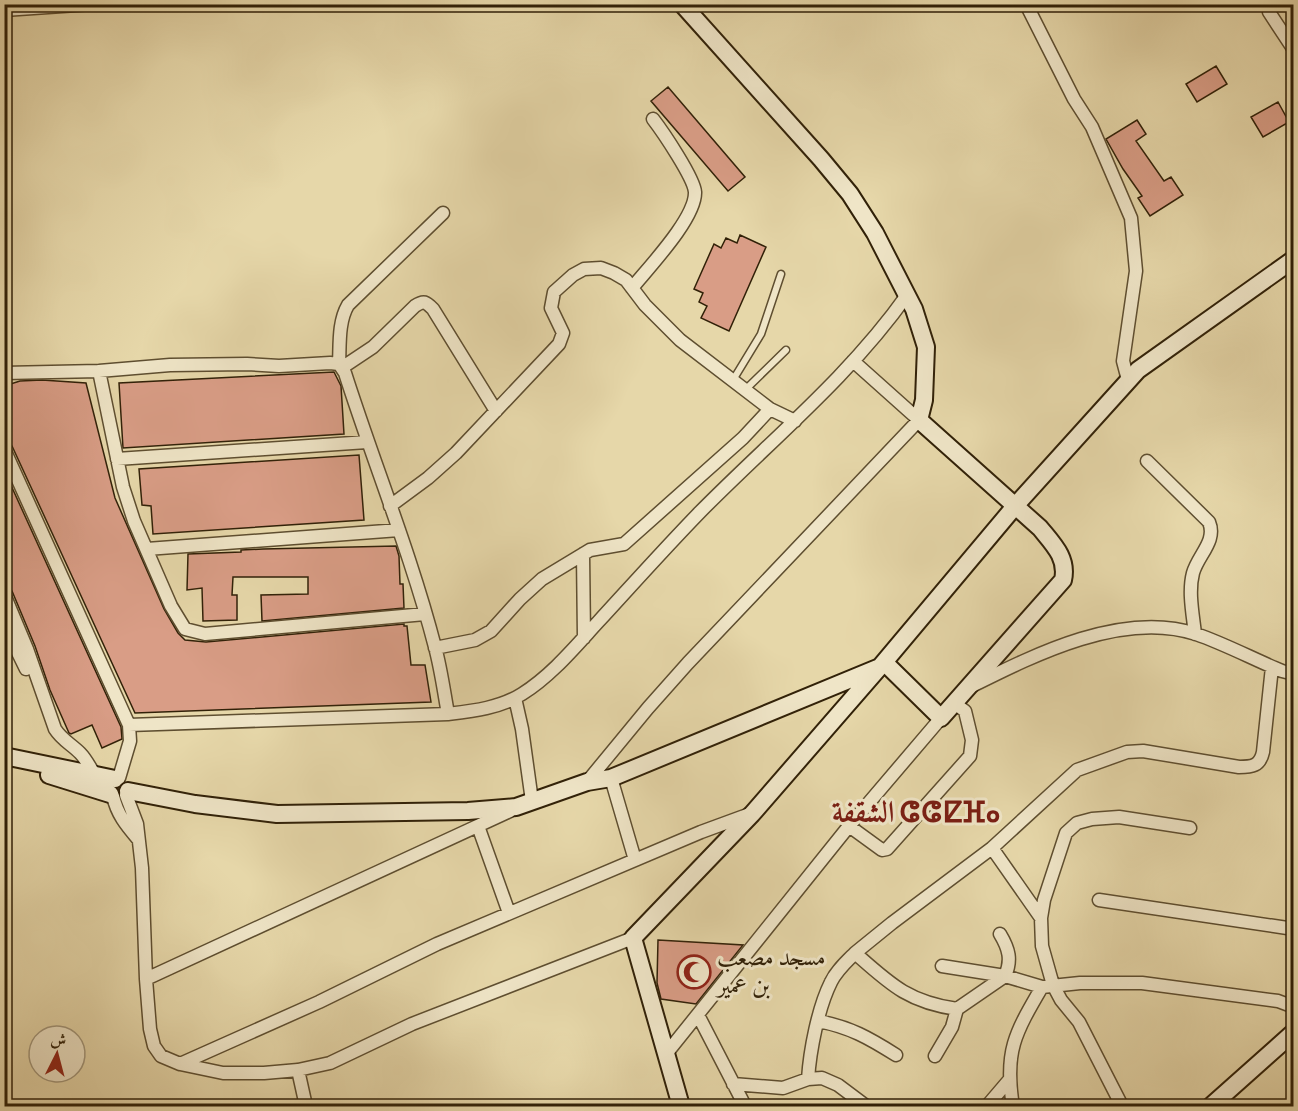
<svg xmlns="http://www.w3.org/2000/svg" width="1298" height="1111" font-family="'Libre Bodoni',Amiri,'Noto Sans Tifinagh',serif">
<rect width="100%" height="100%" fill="#e6d7a9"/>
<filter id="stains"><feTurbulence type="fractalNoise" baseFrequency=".00333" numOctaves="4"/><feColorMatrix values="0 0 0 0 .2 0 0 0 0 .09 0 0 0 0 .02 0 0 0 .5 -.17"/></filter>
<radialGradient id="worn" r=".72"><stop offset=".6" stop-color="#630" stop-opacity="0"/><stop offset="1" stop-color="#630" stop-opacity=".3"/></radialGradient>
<path fill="#d99d86" stroke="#312108" stroke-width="1.5" d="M 1216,66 L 1227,84 L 1197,102 L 1186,84 Z
M 668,87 L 745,177 L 728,191 L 651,101 Z
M 1278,102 L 1289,122 L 1263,137 L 1251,117 Z
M 1137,120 L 1146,134 L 1136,141 L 1164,181 L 1171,177 L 1183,195 L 1150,216 L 1138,198 L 1142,196 L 1123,169 L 1106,139 Z
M 740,235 L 766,247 L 729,331 L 701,318 L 707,306 L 699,302 L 703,293 L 694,289 L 714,244 L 721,248 L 726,238 L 737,243 Z
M 334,372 L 341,386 L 344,434 L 123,448 L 119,383 Z
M 42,380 L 86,383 L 115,498 L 164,609 L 178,633 L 185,640 L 206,642 L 404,624 L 404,626 L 407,626 L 411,665 L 425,665 L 431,702 L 135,713 L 12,446 L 4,441 L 4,386 L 20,381 Z
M 359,455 L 364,520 L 153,534 L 151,506 L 142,505 L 139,469 Z
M 4,470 L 121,727 L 122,739 L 102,748 L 92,725 L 71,734 L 69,733 L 50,690 L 35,646 L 12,591 L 4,586 Z
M 396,546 L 399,556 L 400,584 L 403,584 L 404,608 L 262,621 L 261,595 L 308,594 L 308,577 L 233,577 L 232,595 L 237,595 L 237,620 L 203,621 L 202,588 L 187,590 L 188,554 L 241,552 L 241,550 L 263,549 Z
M 658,940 L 743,945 L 696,1004 L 661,999 L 657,983 Z"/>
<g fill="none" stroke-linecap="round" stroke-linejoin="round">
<g stroke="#5e4e30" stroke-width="9">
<path id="lane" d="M 733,380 L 761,334 L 781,274
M 745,390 L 786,350"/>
</g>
<g stroke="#5e4e30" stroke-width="15">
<path id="street" d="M 1026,4 L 1074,99 L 1092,127 L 1131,218 L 1136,271 L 1123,361 L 1128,380
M 1270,4 L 1269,12 L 1294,50
M 4,10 L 92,4
M 632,288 C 649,267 696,218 695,192 C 694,178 663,132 653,119
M 339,364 C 340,345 338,322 348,305 L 443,213
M 343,367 L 373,347 L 415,306 C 424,300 426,302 433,309 L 496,411
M 99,371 L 123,487 L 134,521 L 171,606 L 185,629 L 205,634 L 425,614
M 4,373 L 99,371 L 170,365 L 247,364 L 279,366 L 330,363 L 339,364 L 345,373 C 374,464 411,554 435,647 C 441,669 444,692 448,714
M 4,449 L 129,725 L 130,741 L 119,778
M 117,459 L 367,442
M 1147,461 L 1209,522 C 1217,541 1198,555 1193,573 C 1188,592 1193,615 1195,634
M 390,506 L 428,478 L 456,453 L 559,344 L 563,333 L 551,308 L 554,292 L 573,275 L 584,269 L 601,268 L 614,273 L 626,280 L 645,305 L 680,340 L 770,409
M 147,549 L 399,530
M 583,554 L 584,638
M 4,594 L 27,649 L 55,729 C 62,740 71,744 80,753 C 86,759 90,767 94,774
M 4,624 L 26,669
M 435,648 L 475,640 L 491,631 L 520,599 L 542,579 L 590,550 L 624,544 L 743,438 L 770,409 L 795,421
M 972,686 C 1036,654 1124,610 1196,634 C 1225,644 1253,659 1282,671 L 1294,674
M 515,698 L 522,729 L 532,801
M 129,725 L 448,714 C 473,711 500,708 522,694 C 551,676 575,647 598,622 C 632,585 665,548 700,512 C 770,441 849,377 907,295
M 611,778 L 635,860
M 587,782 L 648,708 L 688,663 L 919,420 L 853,361
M 126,795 L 137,824 L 142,868 L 146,979 L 150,1029 L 154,1046 L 161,1056 L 180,1064 L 223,1073 L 264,1073 L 298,1070 L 330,1063 L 412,1024 L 633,938
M 113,796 C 117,814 126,825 138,839
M 478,826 L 509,913
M 849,826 L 882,850 L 887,849 L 970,756 L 972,740 L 965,711 L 954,703
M 992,848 L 1041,918
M 1099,900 L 1294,929
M 855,953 L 892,923 L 992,848 L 1077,770 L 1127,752 L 1143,751 L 1239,767 C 1252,767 1260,766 1263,752 L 1272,667
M 942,966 L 1005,976 C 1012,960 1009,949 1000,934
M 146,979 L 510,811
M 698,1015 L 745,1106
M 818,1021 C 850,1027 869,1038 896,1055
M 666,1054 L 849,826 L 941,718
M 935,1056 L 952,1027 L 957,1009
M 180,1064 L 319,1002 L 437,944 L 701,832 L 750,814
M 298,1070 L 306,1106
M 808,1079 C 810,1050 818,1008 831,982 C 836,971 846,962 855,953 C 890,984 908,1002 957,1009 L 1005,976 L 1042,987 L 1080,983 L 1142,983 L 1278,1001 L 1294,1007
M 733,1084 L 783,1088 L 808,1079 L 822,1078 L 838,1085 L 866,1106
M 987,1106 L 1010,1079
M 1013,1106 C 1004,1052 1015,1033 1042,987
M 1122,1106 L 1079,1022 L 1061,1000 L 1053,985 L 1042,946 L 1041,918 L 1044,900 L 1066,833 L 1077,823 L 1092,819 L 1119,817 L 1190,828"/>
</g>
<g stroke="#312108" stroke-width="20">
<path id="secondary" d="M 682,4 L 821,159 L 850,194 L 875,233 L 914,309 L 926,347 L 924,400 L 919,420 L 1040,528 C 1053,544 1068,558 1063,580 L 941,718 L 884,662
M 4,756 L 115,779
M 49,775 L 110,794
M 128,791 L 195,804 L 277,814 L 468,811 L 516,807 L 587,782 L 611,778 L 880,667 L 1016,505 L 1138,370 L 1294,259
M 681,1106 L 633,938 L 752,814 L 878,669
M 1211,1106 L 1294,1032"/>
</g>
<use href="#lane" stroke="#efe5c7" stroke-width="6"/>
<use href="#street" stroke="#efe5c7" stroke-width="12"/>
<use href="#secondary" stroke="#efe5c7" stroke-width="16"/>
</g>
<defs>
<g id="mosque-ring" transform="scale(1.725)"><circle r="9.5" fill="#efe5c7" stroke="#8f2418" stroke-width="1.5"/><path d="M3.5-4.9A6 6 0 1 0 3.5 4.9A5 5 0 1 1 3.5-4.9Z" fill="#8f2418"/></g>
</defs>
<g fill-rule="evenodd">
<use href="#mosque-ring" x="694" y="972"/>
</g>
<g text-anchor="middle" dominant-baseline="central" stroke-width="6" stroke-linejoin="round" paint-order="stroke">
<g font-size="24" fill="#312108" stroke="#efe5c7" text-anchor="start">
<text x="717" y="958">مسجد مصعب<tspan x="717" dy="28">بن عمير</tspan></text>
</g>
<g font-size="30" font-weight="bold" fill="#7a1f14" stroke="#efe5c7">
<text x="916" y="813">الشقفة ⵛⵛⵇⴼⴰ</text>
</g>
</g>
<rect width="1298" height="1111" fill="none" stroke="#e6d7a9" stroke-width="24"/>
<rect x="6" y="6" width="1286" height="1099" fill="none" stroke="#312108" stroke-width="3"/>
<rect x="12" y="12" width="1274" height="1087" fill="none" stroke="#312108" stroke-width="1.5"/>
<g transform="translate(57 1054) rotate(6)"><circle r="28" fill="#efe5c7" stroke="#a3977b" stroke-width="1.5"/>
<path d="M0-4.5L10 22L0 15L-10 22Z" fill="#8f2418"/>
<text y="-9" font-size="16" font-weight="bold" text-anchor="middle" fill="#312108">ش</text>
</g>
<rect width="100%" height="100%" filter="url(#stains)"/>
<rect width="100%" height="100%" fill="url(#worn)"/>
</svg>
